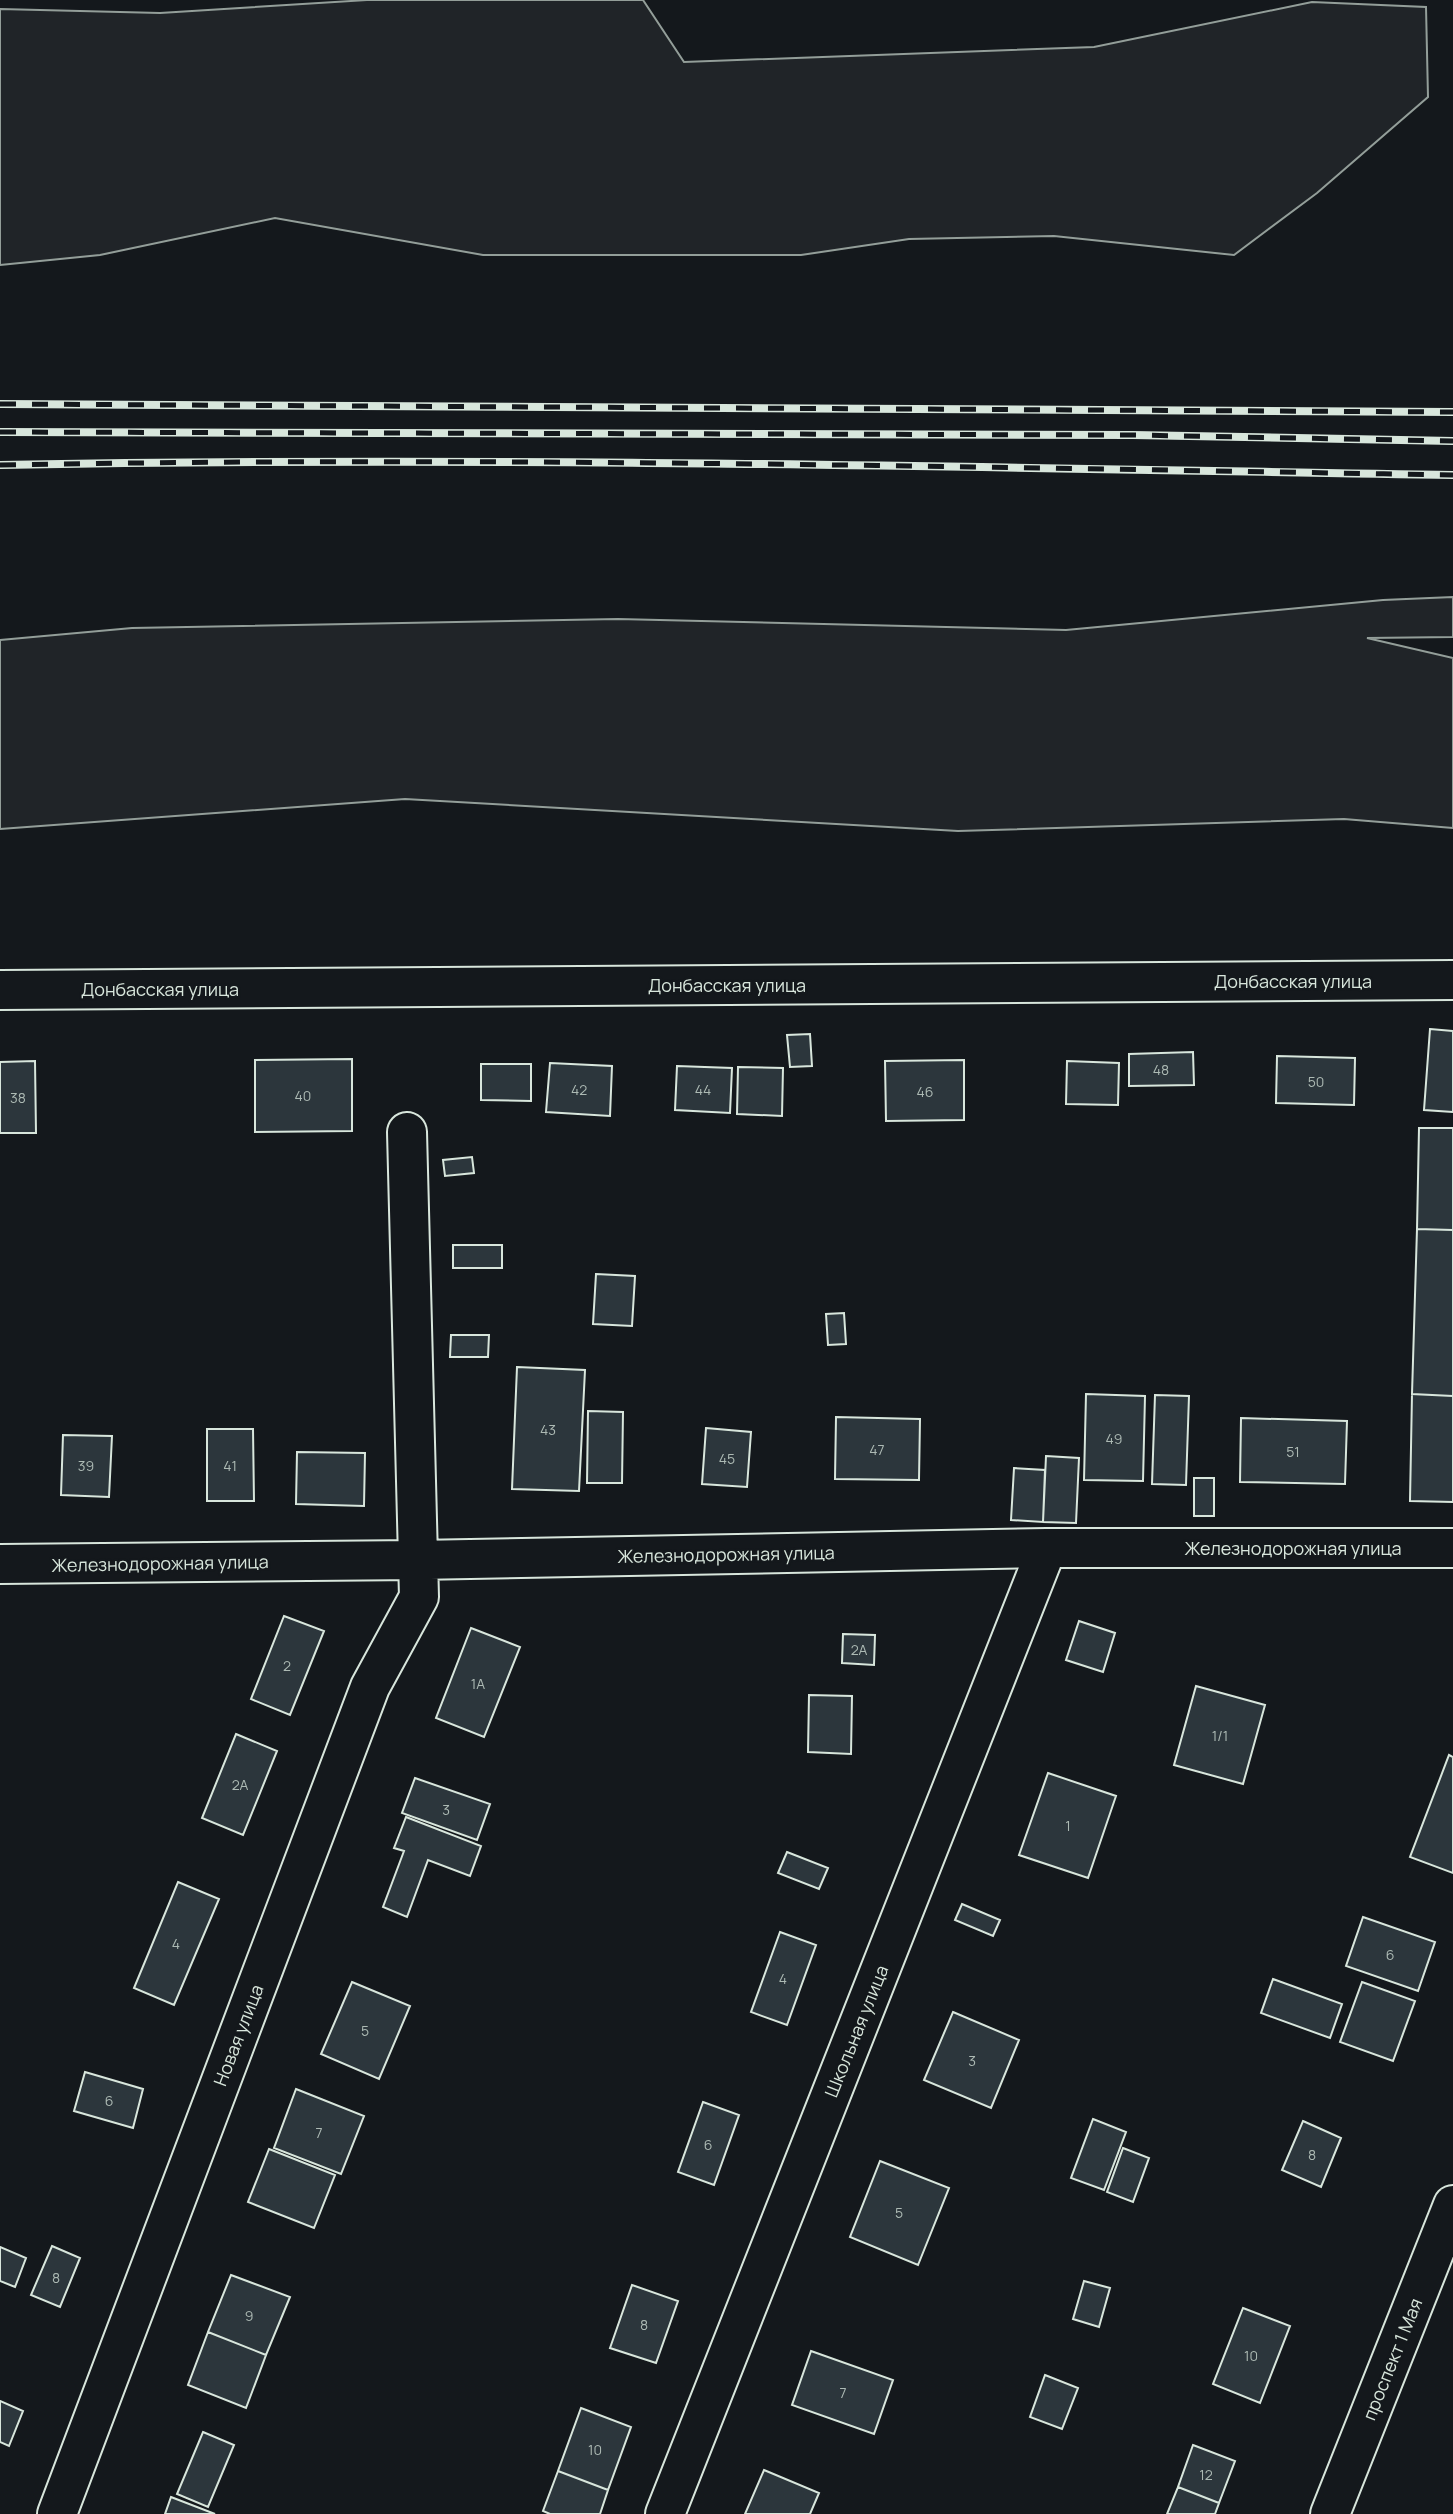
<svg xmlns="http://www.w3.org/2000/svg" width="1453" height="2514" font-family="Manrope,sans-serif">
<rect width="100%" height="100%" fill="#14181c"/>
<path fill="#202428" stroke="#939e99" stroke-width="2" d="M 367,0 L 643,0 L 684,62 L 1094,47 L 1312,2 L 1426,7 L 1428,97 L 1317,193 L 1234,255 L 1054,236 L 909,239 L 801,255 L 483,255 L 275,218 L 100,255 L 0,265 L 0,9 L 160,13 Z
M 1453,597 L 1453,637 L 1367,638 L 1453,658 L 1453,828 L 1344,819 L 958,831 L 405,799 L 0,829 L 0,640 L 132,628 L 618,619 L 1066,630 L 1383,600 Z"/>
<path fill="#2c363c" stroke="#d8e6dc" stroke-width="2" d="M 1430,1029 L 1453,1031 L 1453,1112 L 1424,1110 Z
M 810,1034 L 812,1066 L 790,1067 L 787,1035 Z
M 1193,1052 L 1194,1085 L 1129,1086 L 1129,1054 Z
M 1277,1056 L 1355,1058 L 1354,1105 L 1276,1103 Z
M 352,1059 L 352,1131 L 255,1132 L 255,1060 Z
M 964,1060 L 964,1120 L 886,1121 L 885,1061 Z
M 35,1061 L 36,1133 L 0,1133 L 0,1062 Z
M 1067,1061 L 1119,1063 L 1118,1105 L 1066,1104 Z
M 550,1063 L 612,1066 L 610,1116 L 546,1112 Z
M 481,1064 L 531,1064 L 531,1101 L 481,1100 Z
M 677,1066 L 732,1068 L 730,1113 L 675,1110 Z
M 738,1067 L 783,1068 L 782,1116 L 737,1114 Z
M 1419,1128 L 1453,1128 L 1453,1230 L 1417,1229 Z
M 472,1157 L 474,1173 L 445,1176 L 443,1160 Z
M 1417,1229 L 1453,1230 L 1453,1396 L 1412,1394 Z
M 453,1245 L 502,1245 L 502,1268 L 453,1268 Z
M 596,1274 L 635,1276 L 632,1326 L 593,1324 Z
M 844,1313 L 846,1344 L 828,1345 L 826,1314 Z
M 451,1335 L 489,1335 L 488,1357 L 450,1357 Z
M 517,1367 L 585,1370 L 579,1491 L 512,1489 Z
M 1086,1394 L 1145,1396 L 1143,1481 L 1084,1480 Z
M 1412,1394 L 1453,1396 L 1453,1502 L 1410,1501 Z
M 1155,1395 L 1189,1396 L 1186,1485 L 1152,1484 Z
M 588,1411 L 623,1412 L 622,1483 L 587,1483 Z
M 836,1417 L 920,1419 L 919,1480 L 835,1479 Z
M 1241,1418 L 1347,1421 L 1345,1484 L 1240,1482 Z
M 706,1428 L 751,1432 L 747,1487 L 702,1484 Z
M 207,1429 L 253,1429 L 254,1501 L 207,1501 Z
M 63,1435 L 112,1436 L 109,1497 L 61,1495 Z
M 297,1452 L 365,1453 L 364,1506 L 296,1504 Z
M 1046,1456 L 1079,1458 L 1076,1523 L 1043,1522 Z
M 1014,1468 L 1045,1470 L 1043,1522 L 1011,1520 Z
M 1194,1478 L 1214,1478 L 1214,1516 L 1194,1516 Z
M 284,1616 L 324,1631 L 290,1715 L 251,1699 Z
M 1079,1621 L 1115,1633 L 1103,1672 L 1066,1660 Z
M 471,1628 L 520,1647 L 484,1737 L 436,1718 Z
M 843,1634 L 875,1635 L 874,1665 L 842,1663 Z
M 1196,1686 L 1265,1705 L 1243,1784 L 1174,1765 Z
M 809,1695 L 852,1696 L 851,1754 L 808,1752 Z
M 236,1734 L 277,1751 L 243,1835 L 202,1818 Z
M 1449,1755 L 1453,1757 L 1453,1873 L 1410,1857 Z
M 1048,1773 L 1116,1796 L 1088,1878 L 1019,1855 Z
M 415,1778 L 490,1804 L 477,1840 L 402,1813 Z
M 406,1817 L 481,1846 L 470,1876 L 428,1860 L 407,1917 L 383,1907 L 404,1851 L 394,1848 Z
M 787,1852 L 828,1868 L 819,1889 L 778,1873 Z
M 178,1882 L 219,1899 L 174,2005 L 134,1988 Z
M 962,1904 L 1000,1920 L 993,1936 L 955,1920 Z
M 1363,1917 L 1435,1942 L 1418,1991 L 1346,1966 Z
M 780,1932 L 816,1945 L 787,2025 L 751,2012 Z
M 1273,1979 L 1342,2004 L 1330,2038 L 1261,2013 Z
M 352,1982 L 410,2006 L 379,2079 L 321,2054 Z
M 1362,1982 L 1415,2001 L 1393,2061 L 1340,2042 Z
M 953,2012 L 1019,2040 L 991,2108 L 924,2080 Z
M 85,2072 L 143,2089 L 133,2128 L 74,2111 Z
M 296,2089 L 364,2116 L 341,2174 L 274,2148 Z
M 703,2102 L 739,2115 L 714,2185 L 678,2172 Z
M 1093,2119 L 1126,2132 L 1104,2190 L 1071,2178 Z
M 1303,2121 L 1341,2138 L 1321,2187 L 1282,2170 Z
M 1123,2148 L 1149,2158 L 1133,2202 L 1107,2192 Z
M 269,2149 L 335,2175 L 314,2228 L 248,2202 Z
M 880,2161 L 949,2188 L 918,2265 L 850,2237 Z
M 52,2246 L 80,2258 L 60,2307 L 31,2295 Z
M 0,2247 L 26,2258 L 15,2287 L 0,2281 Z
M 231,2275 L 290,2297 L 266,2355 L 208,2332 Z
M 1084,2281 L 1110,2288 L 1099,2327 L 1073,2319 Z
M 632,2285 L 678,2301 L 656,2363 L 610,2348 Z
M 1243,2308 L 1290,2326 L 1260,2403 L 1213,2384 Z
M 208,2332 L 266,2355 L 246,2408 L 188,2385 Z
M 811,2351 L 893,2380 L 874,2434 L 792,2405 Z
M 1045,2375 L 1078,2388 L 1062,2429 L 1030,2417 Z
M 0,2401 L 23,2411 L 9,2446 L 0,2442 Z
M 581,2408 L 631,2427 L 608,2490 L 558,2471 Z
M 203,2432 L 234,2445 L 208,2507 L 177,2494 Z
M 1193,2445 L 1235,2461 L 1219,2503 L 1178,2487 Z
M 764,2470 L 819,2493 L 810,2514 L 745,2514 Z
M 558,2471 L 608,2490 L 600,2514 L 550,2514 L 543,2511 Z
M 1178,2487 L 1219,2503 L 1215,2514 L 1167,2514 Z
M 171,2497 L 215,2514 L 165,2514 Z"/>
<g fill="none" stroke-linecap="round" stroke-linejoin="round">
<g stroke="#d8e6dc" stroke-width="42">
<path id="minor" d="M 0,990 L 1453,980
M 0,1564 L 417,1560 L 1047,1548 L 1453,1548
M 57,2514 L 370,1687 L 419,1597 L 407,1132
M 665,2514 L 1047,1548"/>
</g>
<g stroke="#d8e6dc" stroke-width="42">
<path id="major" d="M 1330,2514 L 1453,2205"/>
</g>
<use href="#minor" stroke="#14181c" stroke-width="38"/>
<use href="#major" stroke="#14181c" stroke-width="38"/>
<g stroke="#d8e6dc" stroke-width="8">
<path id="rail" d="M 0,404 L 1453,412
M 0,432 L 1133,435 L 1453,441
M 0,465 C 484,456 969,467 1453,475"/>
</g>
<use href="#rail" stroke="#14181c" stroke-width="5" stroke-dasharray="16" stroke-linecap="butt"/>
</g>
<g text-anchor="middle" dominant-baseline="central" stroke-width="5" stroke-linejoin="round" paint-order="stroke">
<g font-size="14" fill="#adbab4">
<text x="1161" y="1069">48</text>
<text x="1316" y="1081">50</text>
<text x="579" y="1089">42</text>
<text x="703" y="1089">44</text>
<text x="925" y="1091">46</text>
<text x="303" y="1095">40</text>
<text x="18" y="1097">38</text>
<text x="548" y="1429">43</text>
<text x="1114" y="1438">49</text>
<text x="877" y="1449">47</text>
<text x="1293" y="1451">51</text>
<text x="727" y="1458">45</text>
<text x="86" y="1465">39</text>
<text x="230" y="1465">41</text>
<text x="859" y="1649">2А</text>
<text x="287" y="1665">2</text>
<text x="478" y="1683">1А</text>
<text x="1220" y="1735">1/1</text>
<text x="240" y="1784">2А</text>
<text x="446" y="1809">3</text>
<text x="1068" y="1825">1</text>
<text x="176" y="1943">4</text>
<text x="1390" y="1954">6</text>
<text x="783" y="1978">4</text>
<text x="365" y="2030">5</text>
<text x="972" y="2060">3</text>
<text x="109" y="2100">6</text>
<text x="319" y="2132">7</text>
<text x="708" y="2144">6</text>
<text x="1312" y="2154">8</text>
<text x="899" y="2212">5</text>
<text x="56" y="2277">8</text>
<text x="249" y="2315">9</text>
<text x="644" y="2324">8</text>
<text x="1251" y="2355">10</text>
<text x="843" y="2392">7</text>
<text x="595" y="2449">10</text>
<text x="1206" y="2474">12</text>
</g>
<g font-size="18" fill="#d8e6dc" stroke="#14181c">
<text x="1293" y="981">Донбасская улица</text>
<text x="727" y="985">Донбасская улица</text>
<text x="160" y="989">Донбасская улица</text>
<text x="1293" y="1548">Железнодорожная улица</text>
<text transform="translate(726 1554) rotate(-1)">Железнодорожная улица</text>
<text transform="translate(160 1563) rotate(-1)">Железнодорожная улица</text>
<text transform="translate(856 2031) rotate(-68)">Школьная улица</text>
<text transform="translate(238 2035) rotate(-69)">Новая улица</text>
<text transform="translate(1392 2359) rotate(-68)">проспект 1 Мая</text>
</g>
</g>
</svg>
